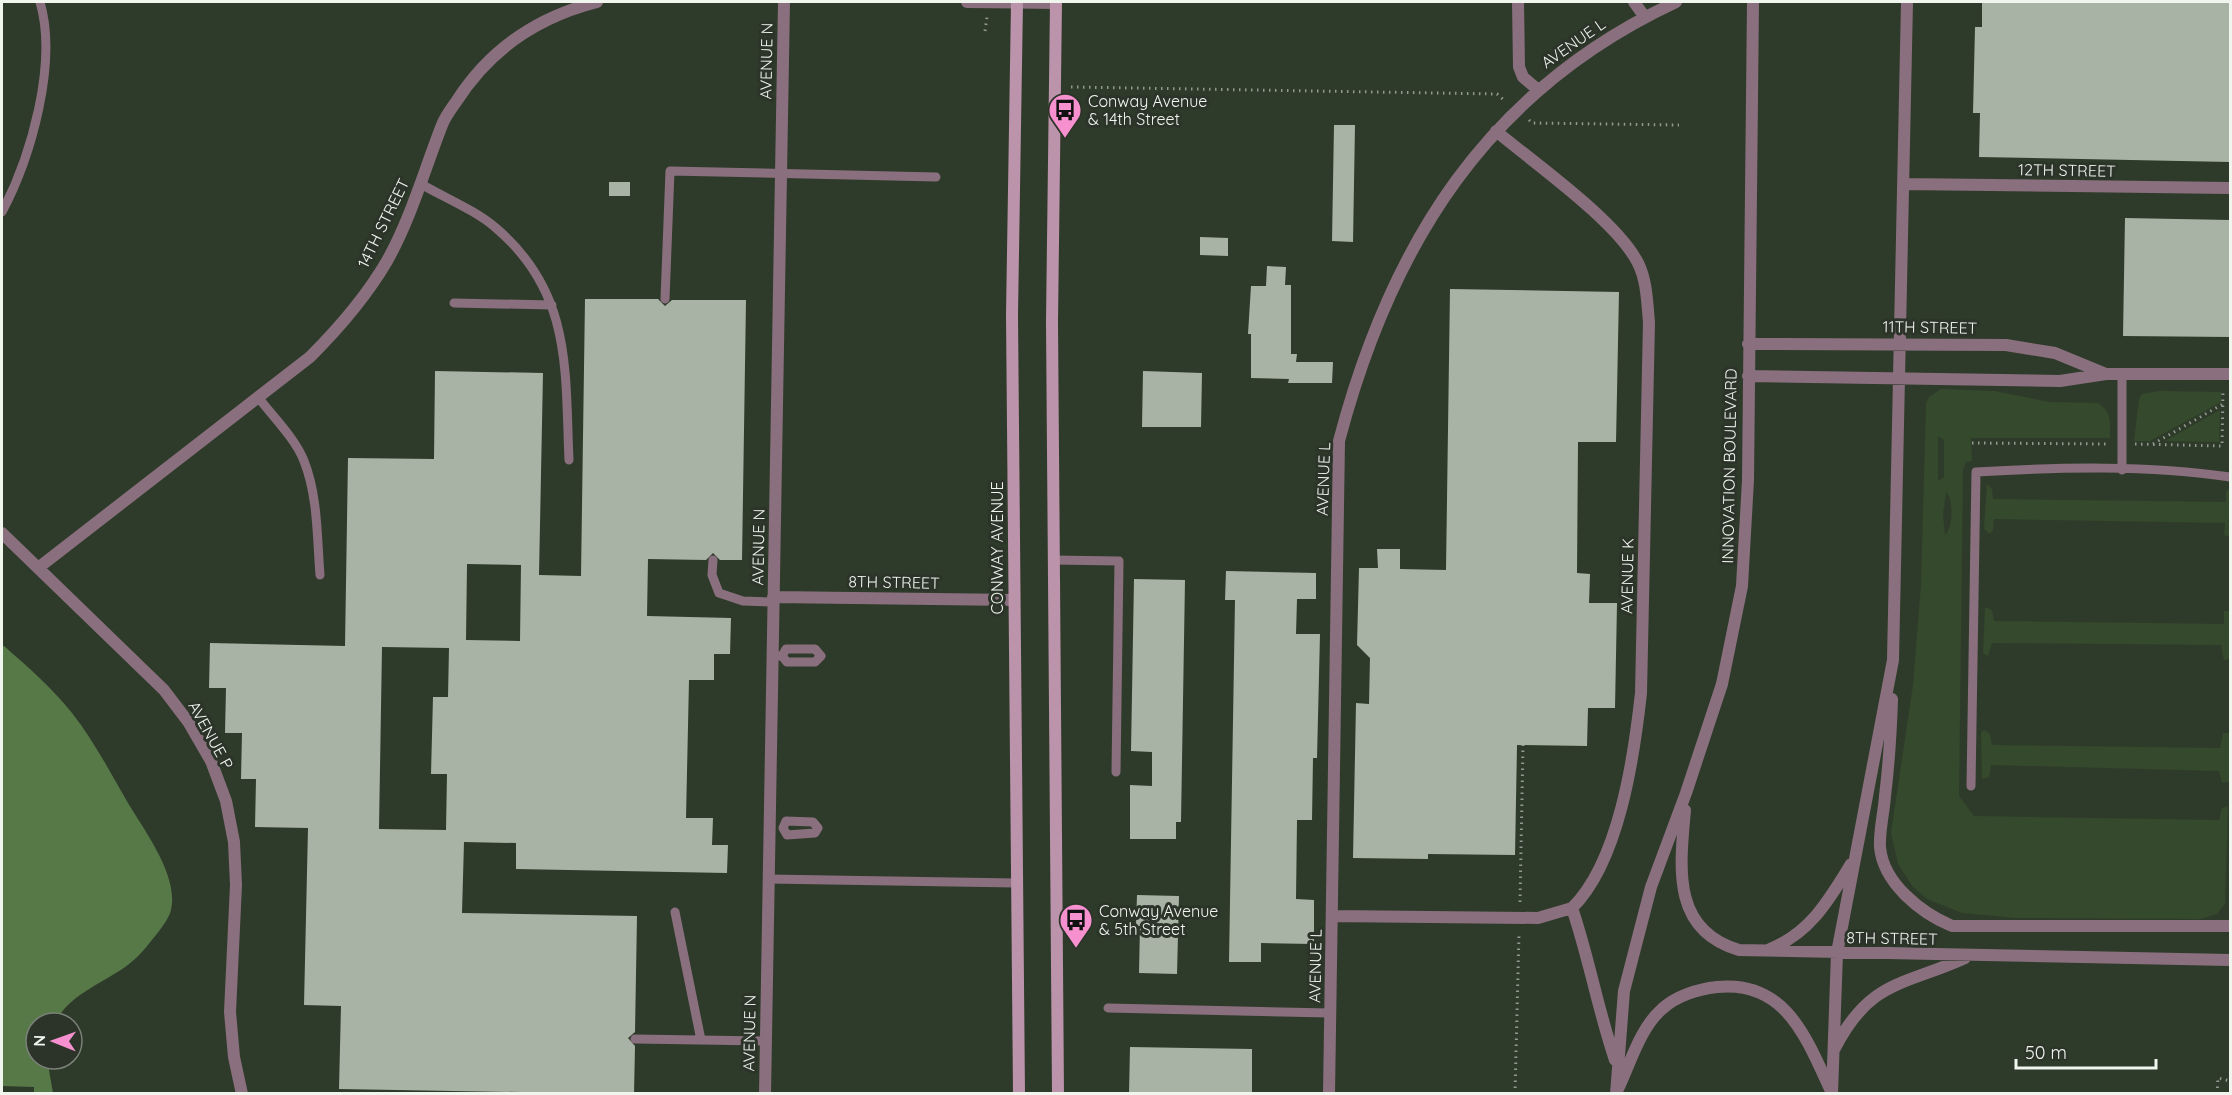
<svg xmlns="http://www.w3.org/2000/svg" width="2232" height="1095" font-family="Quicksand,sans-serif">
<rect width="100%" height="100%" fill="#2c3429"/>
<path fill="#2f3b2a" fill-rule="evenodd" d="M 2,2 L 2230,2 L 2230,1093 L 2,1094 ZM 36,1023 L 72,1023 L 72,1059 L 36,1059 Z"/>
<path fill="#35492c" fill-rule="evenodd" d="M 1941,389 L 1994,391 L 2050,402 L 2098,403 C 2112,411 2110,424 2110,438 L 1971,438 L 1972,461 L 1966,462 L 1963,469 L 1959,796 L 1974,816 L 2219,820 L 2222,808 L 2228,806 L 2225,904 L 2217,914 L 2200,919 L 2016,918 L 1962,913 L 1927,899 L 1913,887 L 1898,864 L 1891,833 L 1913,685 L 1921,584 L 1926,404 L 1929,397 ZM 1938,436 L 1944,440 L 1944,477 L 1938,481 ZM 1946,492 C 1954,499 1953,529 1945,535 L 1943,514 Z
M 2160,391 L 2221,392 L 2221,402 L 2150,441 L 2134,441 L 2139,399 L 2142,394 Z
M 2220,410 L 2219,442 L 2165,441 Z
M 1987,484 L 1992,489 L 1993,499 L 2226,502 L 2226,492 L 2230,488 L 2230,537 L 2224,535 L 2225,523 L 1994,519 L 1993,530 L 1990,534 L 1984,529 Z
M 1985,607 L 1992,610 L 1994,621 L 2224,624 L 2224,611 L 2230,611 L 2230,659 L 2224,660 L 2221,645 L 1992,643 L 1988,656 L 1983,653 Z
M 1984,730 L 1990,734 L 1992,745 L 2220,748 L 2223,733 L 2230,733 L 2230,782 L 2222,783 L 2219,771 L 1991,765 L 1989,777 L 1982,779 L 1981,733 Z"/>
<path fill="#577948" d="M 4,646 C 28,667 52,688 72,713 C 94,741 110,772 128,803 C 144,830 179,876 171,910 C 169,919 157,934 151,941 C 145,949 137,958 129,964 C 108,981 65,996 56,1023 L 36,1023 L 36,1059 L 47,1059 L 53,1093 L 34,1093 L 34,1087 L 2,1086 L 2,647 Z"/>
<path fill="#a9b3a5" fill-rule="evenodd" d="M 1982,2 L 2230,2 L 2230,162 L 1979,157 L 1980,113 L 1973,113 L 1975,27 L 1982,27 Z
M 1334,125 L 1355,125 L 1353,242 L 1332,241 Z
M 609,182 L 630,182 L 630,196 L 609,196 Z
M 2125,218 L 2230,220 L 2230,337 L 2123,336 Z
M 1200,237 L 1228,238 L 1228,256 L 1200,255 Z
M 1267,266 L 1286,267 L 1285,285 L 1291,285 L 1291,354 L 1297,354 L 1296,362 L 1333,362 L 1332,383 L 1288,383 L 1289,379 L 1251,378 L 1251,334 L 1248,334 L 1251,286 L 1266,286 Z
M 1450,289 L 1619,292 L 1616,442 L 1578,442 L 1577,573 L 1590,574 L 1589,603 L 1617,603 L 1615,708 L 1588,708 L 1587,746 L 1517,745 L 1515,855 L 1428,854 L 1428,859 L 1353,858 L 1356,703 L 1369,704 L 1370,658 L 1357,645 L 1359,568 L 1378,568 L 1377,549 L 1400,549 L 1400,569 L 1446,570 Z
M 585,299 L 658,299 L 665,306 L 672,300 L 746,300 L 742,560 L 720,560 L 713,553 L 706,560 L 648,559 L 647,616 L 731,618 L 730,654 L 714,654 L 714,680 L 689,680 L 686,818 L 713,818 L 712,845 L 728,845 L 727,873 L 516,869 L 516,843 L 464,842 L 462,913 L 637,916 L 635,1032 L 628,1038 L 635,1046 L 634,1094 L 339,1089 L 341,1006 L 304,1005 L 308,828 L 255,827 L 256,779 L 241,779 L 242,733 L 225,733 L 226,688 L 209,688 L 210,643 L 345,646 L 348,458 L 434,459 L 435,371 L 543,373 L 539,575 L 581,576 ZM 467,564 L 521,565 L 520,641 L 466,640 ZM 382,647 L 449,648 L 448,697 L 433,697 L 431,774 L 447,774 L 446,830 L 379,829 Z
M 1143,371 L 1202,373 L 1201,427 L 1142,427 Z
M 1226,571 L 1316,573 L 1316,599 L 1297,599 L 1296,634 L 1320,634 L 1317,758 L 1313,758 L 1312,820 L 1297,820 L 1296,899 L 1314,900 L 1314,944 L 1261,943 L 1261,962 L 1229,962 L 1235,600 L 1225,600 Z
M 1134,579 L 1185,580 L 1181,822 L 1176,822 L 1176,839 L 1130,839 L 1130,785 L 1152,786 L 1152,752 L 1131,751 Z
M 1137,895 L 1179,896 L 1177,974 L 1139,973 L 1140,926 L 1136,926 Z
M 1130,1047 L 1252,1049 L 1252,1094 L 1129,1094 Z"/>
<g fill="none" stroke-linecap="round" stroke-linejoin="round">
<path stroke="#939991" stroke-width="3" stroke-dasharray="1.5 4.5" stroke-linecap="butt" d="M 985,31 L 987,17
M 1071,87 L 1497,94 L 1505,101
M 1529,120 L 1532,123 L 1679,125
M 1972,443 L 2108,444
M 2135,444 L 2222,446 L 2223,390
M 2153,444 L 2223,404
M 1520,902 L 1523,745
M 1515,1094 L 1519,933
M 2217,1094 L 2218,1078 L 2230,1081"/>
<path stroke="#8a707e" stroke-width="9" d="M 421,184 C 445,198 475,210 496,228 C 572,293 565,369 569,460
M 2,212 C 31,157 58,63 40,2
M 665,299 L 670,171 L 936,177
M 454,303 L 552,305
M 258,397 C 273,417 295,438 304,461 C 318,496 317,538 320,575
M 2122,470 L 2122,374
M 713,560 L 712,575 L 719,593 L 743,601 L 773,602
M 1053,560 L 1119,561 L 1116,772
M 772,656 L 782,656 L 787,662 L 815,662 L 821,656 L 815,649 L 786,649 L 782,656
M 1971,786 L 1976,472 C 2060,467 2148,465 2230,477
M 786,821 L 813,822 L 818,828 L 815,833 L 787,835 L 783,828 Z
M 768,879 L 1016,883
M 675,912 L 701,1040
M 1108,1008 L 1330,1013
M 635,1039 L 766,1041"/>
<path stroke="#8a707e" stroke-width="12" d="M 967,2 L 1056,3
M 1518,2 L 1519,67 L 1523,77 L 1537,89
M 1634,2 L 1644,16
M 1496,131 C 1534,163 1617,221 1638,263 C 1647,281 1647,302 1649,322 L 1641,693 C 1634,757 1619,862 1572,908 C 1589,958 1598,1010 1615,1060
M 1903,184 L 2230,188
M 1748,344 L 2006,345 L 2055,353 L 2106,374 L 2060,381 L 1748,376
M 2106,374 L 2230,374
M 2,533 L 164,690 L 189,723 L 211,761 L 226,801 L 234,842 L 236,885 L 230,1012 L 234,1057 L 242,1094
M 38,568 L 310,357 C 339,328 366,297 387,261 C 411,218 424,171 442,125 C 445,117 451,109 456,102 C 489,50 538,17 597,2
M 773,597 L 1014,600
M 1892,699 C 1891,731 1889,763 1885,796 C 1884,812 1879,831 1880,847 C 1883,883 1921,913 1952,926 L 2230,926
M 1685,810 C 1680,867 1671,930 1739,950 L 2230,960
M 1332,916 L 1538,918 L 1572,908
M 1770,949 C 1810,933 1829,900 1851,864
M 1835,1048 C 1870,980 1903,986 1965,958
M 1618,1089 C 1630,1064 1640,1028 1662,1009 C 1676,996 1698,989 1717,987 C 1785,980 1806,1037 1830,1089
M 765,1094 L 784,2
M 1329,1094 L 1339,441 C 1391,244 1487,90 1676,2
M 1616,1094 L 1624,991 L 1651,887 L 1686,793 L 1722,684 L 1742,586 L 1748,480 L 1753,2
M 1832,1094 L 1837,953 L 1893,660 L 1907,2"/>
<path stroke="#bb93aa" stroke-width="12" d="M 1017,2 L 1012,315 L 1019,1094
M 1056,2 L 1052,322 L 1058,1094"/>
</g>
<defs>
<g id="bus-pin" transform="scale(1.725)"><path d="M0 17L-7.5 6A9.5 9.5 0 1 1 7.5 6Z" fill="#f790ce" stroke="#2c3429"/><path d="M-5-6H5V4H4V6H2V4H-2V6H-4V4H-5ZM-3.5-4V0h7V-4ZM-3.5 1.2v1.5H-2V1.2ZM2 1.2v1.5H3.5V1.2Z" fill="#111"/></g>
</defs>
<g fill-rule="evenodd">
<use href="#bus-pin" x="1065" y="110"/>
<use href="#bus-pin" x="1076" y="920"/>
</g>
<g text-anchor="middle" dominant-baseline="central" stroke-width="6" stroke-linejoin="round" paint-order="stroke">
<g font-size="16" fill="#f0f5ee" stroke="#2c3429">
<text transform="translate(1573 43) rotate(-35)">AVENUE L</text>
<text transform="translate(766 61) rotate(-89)">AVENUE N</text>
<text transform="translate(2067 170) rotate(1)">12TH STREET</text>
<text transform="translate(383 223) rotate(-64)">14TH STREET</text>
<text transform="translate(1930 327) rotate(1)">11TH STREET</text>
<text transform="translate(1729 466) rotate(-89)">INNOVATION BOULEVARD</text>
<text transform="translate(1323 479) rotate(-88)">AVENUE L</text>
<text transform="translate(758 547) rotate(-89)">AVENUE N</text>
<text transform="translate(997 548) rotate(-90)">CONWAY AVENUE</text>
<text transform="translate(1627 576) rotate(-89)">AVENUE K</text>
<text transform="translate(894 582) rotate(1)">8TH STREET</text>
<text transform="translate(211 735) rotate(61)">AVENUE P</text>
<text transform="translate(1892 938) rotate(1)">8TH STREET</text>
<text transform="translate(1315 966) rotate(-89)">AVENUE L</text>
<text transform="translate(749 1033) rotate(-89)">AVENUE N</text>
</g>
<g font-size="16" fill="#f0f5ee" stroke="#2c3429" text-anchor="start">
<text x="1088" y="101">Conway Avenue<tspan x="1088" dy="18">&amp; 14th Street</tspan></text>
<text x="1099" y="911">Conway Avenue<tspan x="1099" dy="18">&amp; 5th Street</tspan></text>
</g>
</g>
<rect width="2232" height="1095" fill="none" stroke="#f0f5ee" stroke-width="6"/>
<g transform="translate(54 1041) rotate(271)"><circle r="28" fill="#2c3429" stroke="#7a8178" stroke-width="1.5"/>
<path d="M0-4.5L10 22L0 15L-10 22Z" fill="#f790ce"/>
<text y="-9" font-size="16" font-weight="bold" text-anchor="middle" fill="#f0f5ee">N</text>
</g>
<path d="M2016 1059v9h140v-9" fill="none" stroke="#f0f5ee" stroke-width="3"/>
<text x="2025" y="1059" font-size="18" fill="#f0f5ee" stroke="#2c3429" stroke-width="4.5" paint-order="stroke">50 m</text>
</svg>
